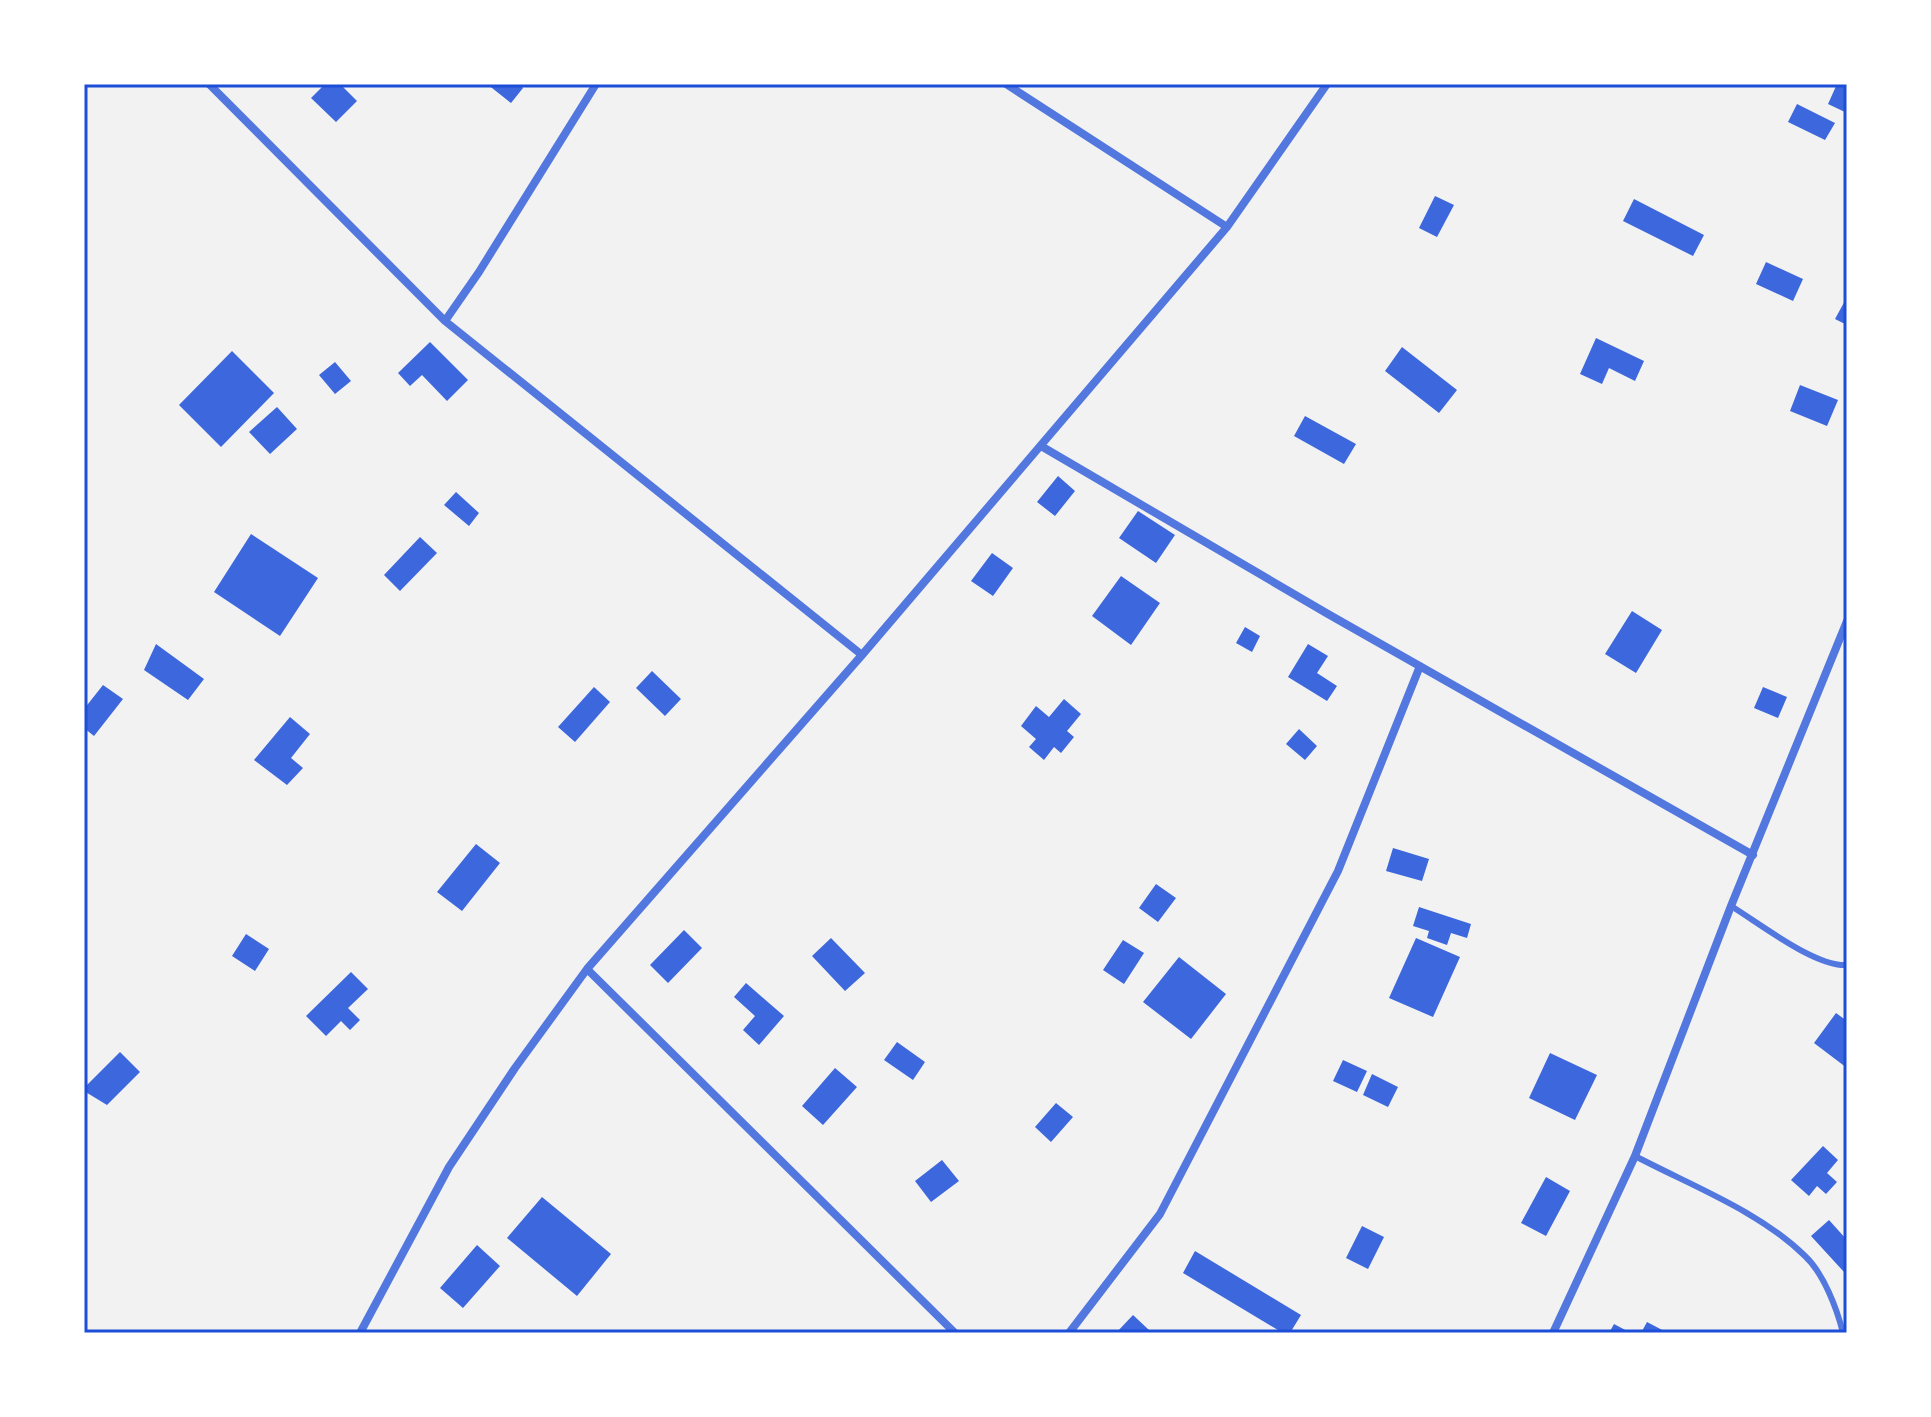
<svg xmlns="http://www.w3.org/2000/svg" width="1931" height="1417" font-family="'Golos Text',sans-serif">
<rect width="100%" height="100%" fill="#f2f2f2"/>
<path fill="#3d67dc" d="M 325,84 L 340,84 L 357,101 L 336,122 L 311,98 Z
M 487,84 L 519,84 L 523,88 L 511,103 Z
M 1837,84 L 1847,85 L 1847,113 L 1828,104 Z
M 1797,104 L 1835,123 L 1825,140 L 1788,122 Z
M 1435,196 L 1454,205 L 1437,237 L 1419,228 Z
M 1634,199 L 1704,235 L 1693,256 L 1623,221 Z
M 1766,262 L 1803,279 L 1793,301 L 1756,284 Z
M 1847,297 L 1847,325 L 1835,319 Z
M 1596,338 L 1644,361 L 1635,381 L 1609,368 L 1602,384 L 1580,374 Z
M 430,342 L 468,380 L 447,401 L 422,375 L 410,386 L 398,373 Z
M 1402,347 L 1457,390 L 1439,413 L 1385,371 Z
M 232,351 L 274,393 L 221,447 L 179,405 Z
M 335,362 L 351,381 L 335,394 L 319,375 Z
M 1800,385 L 1838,400 L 1827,426 L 1790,411 Z
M 277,407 L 297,429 L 270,454 L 249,432 Z
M 1305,416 L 1356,444 L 1344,464 L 1294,436 Z
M 1058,476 L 1075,491 L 1055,516 L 1037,502 Z
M 456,492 L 479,513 L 469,526 L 444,505 Z
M 1138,511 L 1175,535 L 1156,563 L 1119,538 Z
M 251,534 L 318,578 L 280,636 L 214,592 Z
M 420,537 L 437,553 L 400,591 L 384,575 Z
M 992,553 L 1013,568 L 993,596 L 971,581 Z
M 1121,576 L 1160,603 L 1131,645 L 1092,616 Z
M 1632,611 L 1662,630 L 1636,673 L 1605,654 Z
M 1245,627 L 1260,636 L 1252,652 L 1236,643 Z
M 156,644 L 204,679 L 188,700 L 144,670 Z
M 1308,644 L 1328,656 L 1317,673 L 1337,686 L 1327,701 L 1288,677 Z
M 652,671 L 681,699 L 665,716 L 636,688 Z
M 103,685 L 123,699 L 94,736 L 84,728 L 84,709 Z
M 594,687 L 610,702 L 575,742 L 558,727 Z
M 1763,687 L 1787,697 L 1778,718 L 1754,708 Z
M 1064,699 L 1081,714 L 1067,731 L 1074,737 L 1061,753 L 1054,747 L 1044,760 L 1029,747 L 1036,739 L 1021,726 L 1036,706 L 1049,717 Z
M 290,717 L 310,734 L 291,758 L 303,768 L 287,785 L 254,760 Z
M 1299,729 L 1317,746 L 1305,760 L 1286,744 Z
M 476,844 L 500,863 L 462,911 L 437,892 Z
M 1393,848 L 1429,859 L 1422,881 L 1386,871 Z
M 1156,884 L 1176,898 L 1158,922 L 1139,908 Z
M 1419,907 L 1471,924 L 1467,938 L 1451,933 L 1447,945 L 1427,938 L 1429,931 L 1413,926 Z
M 684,930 L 702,948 L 668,983 L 650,965 Z
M 246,934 L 269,949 L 255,971 L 232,956 Z
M 831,938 L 865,973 L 845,991 L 812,956 Z
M 1416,938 L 1460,957 L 1433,1017 L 1389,998 Z
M 1123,940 L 1144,953 L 1124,984 L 1103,970 Z
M 1179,957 L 1226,994 L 1191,1039 L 1143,1002 Z
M 351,972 L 368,989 L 348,1008 L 360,1020 L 350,1030 L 341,1021 L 326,1036 L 306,1016 Z
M 746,983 L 784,1016 L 759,1045 L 743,1030 L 755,1016 L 734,997 Z
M 1836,1013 L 1847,1021 L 1847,1068 L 1814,1043 Z
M 897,1042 L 925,1062 L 913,1080 L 884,1060 Z
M 120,1052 L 140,1072 L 107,1105 L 84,1091 L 84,1088 Z
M 1550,1053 L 1597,1075 L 1575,1120 L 1529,1098 Z
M 1343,1060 L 1367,1071 L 1357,1092 L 1333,1081 Z
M 835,1068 L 857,1087 L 823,1125 L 802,1106 Z
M 1372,1074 L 1398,1087 L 1388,1107 L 1363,1095 Z
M 1056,1103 L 1073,1117 L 1051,1142 L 1035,1127 Z
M 1823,1146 L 1838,1160 L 1827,1173 L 1837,1182 L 1826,1194 L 1817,1186 L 1809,1196 L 1791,1180 Z
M 942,1160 L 959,1181 L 931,1202 L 915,1181 Z
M 1546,1177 L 1570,1191 L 1546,1236 L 1521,1223 Z
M 542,1197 L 611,1254 L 577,1296 L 507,1238 Z
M 1829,1220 L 1847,1240 L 1847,1269 L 1844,1272 L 1811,1236 Z
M 1362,1226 L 1384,1237 L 1368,1269 L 1346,1258 Z
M 477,1245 L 500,1266 L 463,1308 L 440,1288 Z
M 1195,1251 L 1301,1315 L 1290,1333 L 1283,1333 L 1183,1273 Z
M 1133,1315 L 1149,1330 L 1147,1333 L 1116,1333 Z
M 1647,1322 L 1668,1333 L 1641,1333 Z
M 1614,1324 L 1631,1333 L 1609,1333 Z"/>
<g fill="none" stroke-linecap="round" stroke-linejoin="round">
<path stroke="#5277de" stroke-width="6" d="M 1731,906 C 1759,923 1815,967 1847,965
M 1635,1156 C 1692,1186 1759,1211 1805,1256 C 1824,1274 1837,1309 1843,1333"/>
<path stroke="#5277de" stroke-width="8" d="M 209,84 L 445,321 L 862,655
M 1006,84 L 1227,227
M 445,321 L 479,272 L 596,84
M 1041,446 L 1328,614 L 1753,855
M 587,969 L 955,1333
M 360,1333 L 449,1167 L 515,1068 L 587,969 L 862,655 L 1227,227 L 1327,84
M 1069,1333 L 1160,1214 L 1338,871 L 1420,666
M 1553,1333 L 1635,1156 L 1731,906 L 1847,621"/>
</g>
<rect width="1931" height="1417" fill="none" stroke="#ffffff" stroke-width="172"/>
<rect x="86" y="86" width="1759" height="1245" fill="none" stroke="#1d4ed8" stroke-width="3"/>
</svg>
